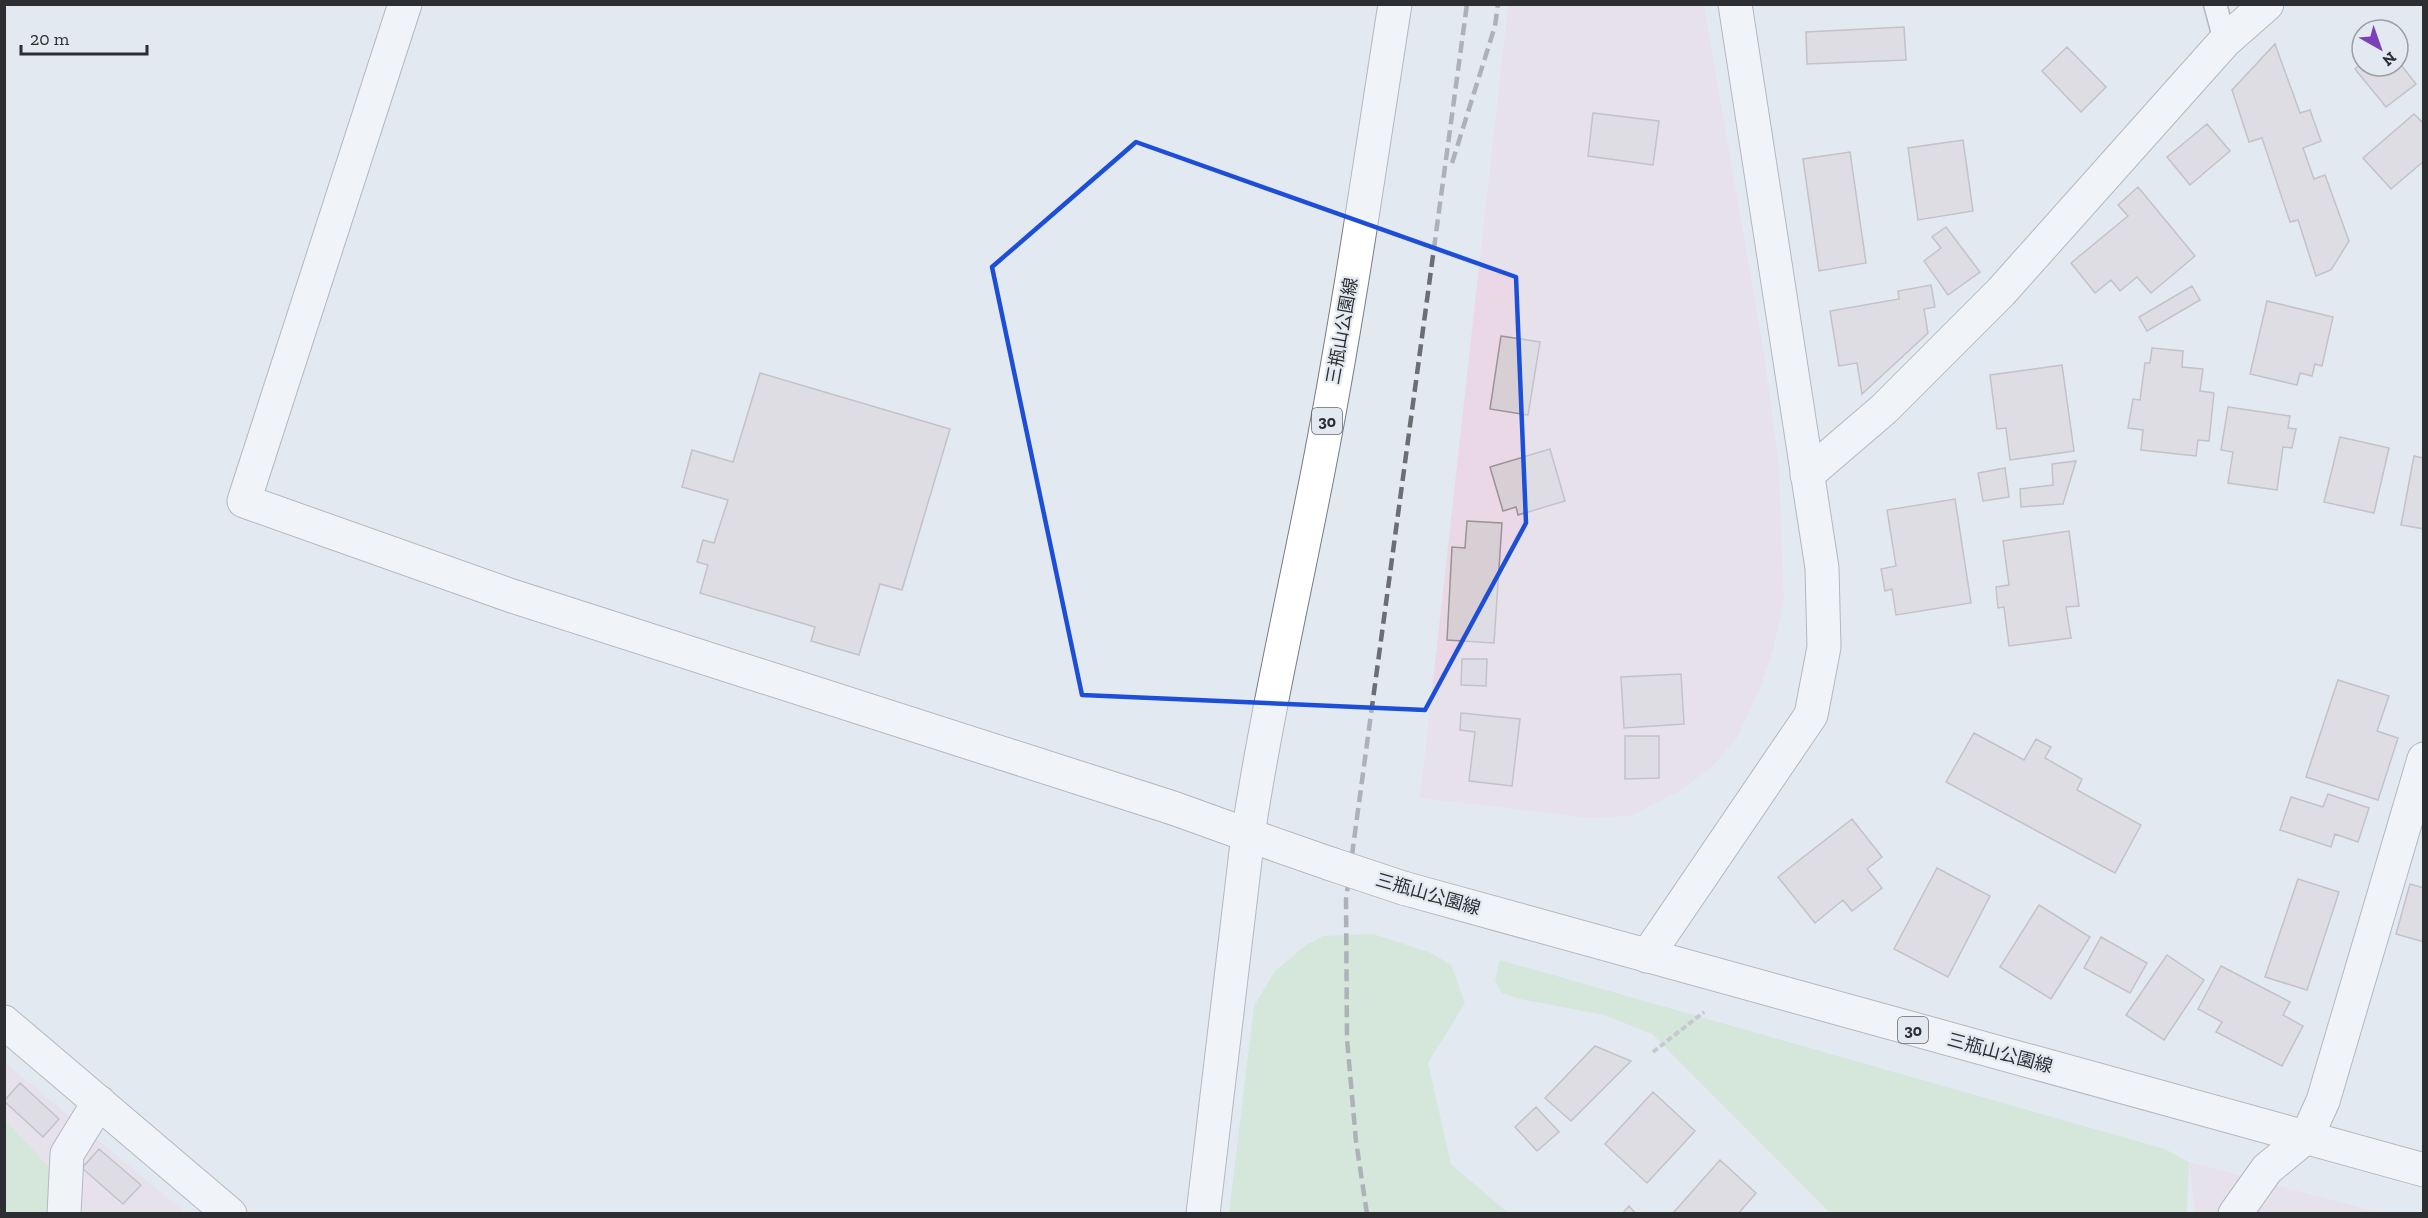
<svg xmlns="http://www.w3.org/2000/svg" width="2428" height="1218" font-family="'Zilla Slab','Noto Sans JP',serif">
<rect width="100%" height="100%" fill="#e3e9f1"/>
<path fill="#ebd8e7" d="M 1508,5 L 1704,5 L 1764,353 L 1779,465 L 1784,601 L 1773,650 L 1760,689 L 1736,740 L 1712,767 L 1679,791 L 1631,816 L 1590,818 L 1420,798 Z
M 7,1064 L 186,1213 L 71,1213 L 61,1180 L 5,1118 L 5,1068 Z
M 2189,1162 L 2381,1213 L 2195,1213 Z"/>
<path fill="#c3e2c2" d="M 1373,934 L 1429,952 L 1451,965 L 1465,1003 L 1428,1063 L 1451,1164 L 1508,1213 L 1229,1213 L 1254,1006 L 1275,971 L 1306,945 L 1323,936 Z
M 1500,960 L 2165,1149 L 2189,1162 L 2187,1213 L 1830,1213 L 1652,1034 L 1604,1015 L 1520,999 L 1502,993 L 1495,980 Z
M 4,1118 L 61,1180 L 71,1213 L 5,1213 Z"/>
<path fill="#d8cfd5" stroke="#9a9297" stroke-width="1.5" d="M 1904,27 L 1906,60 L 1807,64 L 1806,32 Z
M 2275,44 L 2300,113 L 2310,110 L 2321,141 L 2303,148 L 2314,179 L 2325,175 L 2349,241 L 2331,270 L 2316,276 L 2298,220 L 2290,222 L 2262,138 L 2249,142 L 2232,90 Z
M 2067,47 L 2106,87 L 2081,112 L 2042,71 Z
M 2398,61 L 2416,84 L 2386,107 L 2355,69 L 2362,63 L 2362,66 L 2398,66 Z
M 1593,113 L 1659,121 L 1653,165 L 1588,156 Z
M 2414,114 L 2424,124 L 2424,161 L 2391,189 L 2363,158 Z
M 2207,124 L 2230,151 L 2190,185 L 2167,157 Z
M 1963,140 L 1973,211 L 1918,220 L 1908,148 Z
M 1850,152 L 1866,263 L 1819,271 L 1803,159 Z
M 2138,187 L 2195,256 L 2151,293 L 2137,277 L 2120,291 L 2111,280 L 2095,293 L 2071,263 L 2128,216 L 2118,205 Z
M 1946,227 L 1980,272 L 1948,295 L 1924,261 L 1941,248 L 1932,237 Z
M 1931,285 L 1935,307 L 1924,309 L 1928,333 L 1862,394 L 1857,363 L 1839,366 L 1830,311 L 1899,299 L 1898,291 Z
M 2192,286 L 2200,300 L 2147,331 L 2139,317 Z
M 2267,301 L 2333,317 L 2322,366 L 2315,364 L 2312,376 L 2300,373 L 2297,385 L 2250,374 Z
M 1501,336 L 1540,342 L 1528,415 L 1490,409 Z
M 2152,348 L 2183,351 L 2182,367 L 2203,369 L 2200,391 L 2214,393 L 2209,441 L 2198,440 L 2196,456 L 2141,450 L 2143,430 L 2128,428 L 2133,399 L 2140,400 L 2145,363 L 2150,363 Z
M 2062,365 L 2074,451 L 2010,460 L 2006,428 L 1997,429 L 1990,375 Z
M 760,373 L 950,429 L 902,590 L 880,584 L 859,655 L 811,641 L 815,627 L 700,593 L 708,565 L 697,562 L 703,540 L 714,543 L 728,500 L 682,487 L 692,450 L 733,462 Z
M 2228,407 L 2290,416 L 2288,428 L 2296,429 L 2292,448 L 2283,447 L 2277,490 L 2228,483 L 2233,452 L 2221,450 Z
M 2340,437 L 2389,448 L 2374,513 L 2324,502 Z
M 1550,449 L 1565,501 L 1518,515 L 1516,507 L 1503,511 L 1490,467 Z
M 2414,456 L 2424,458 L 2424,529 L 2401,525 Z
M 2076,461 L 2063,504 L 2021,507 L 2020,489 L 2053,485 L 2052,464 Z
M 2005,468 L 2009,497 L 1983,501 L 1978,473 Z
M 1955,499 L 1971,603 L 1896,615 L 1892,589 L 1885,591 L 1881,569 L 1896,566 L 1887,510 Z
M 1467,521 L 1502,523 L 1494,643 L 1447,640 L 1452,547 L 1465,548 Z
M 2069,531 L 2079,606 L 2066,607 L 2071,638 L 2009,646 L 2004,607 L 1998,608 L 1996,587 L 2009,585 L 2003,541 Z
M 1462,659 L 1487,659 L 1486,686 L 1461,685 Z
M 1681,674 L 1684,724 L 1624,728 L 1621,677 Z
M 2338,680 L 2389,696 L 2377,731 L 2398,738 L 2378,800 L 2306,777 Z
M 1461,713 L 1520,719 L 1512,786 L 1469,781 L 1475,732 L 1460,730 Z
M 1974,733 L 2024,760 L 2036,739 L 2051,747 L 2045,758 L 2082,779 L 2077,790 L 2141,825 L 2115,873 L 1946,782 Z
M 1625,736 L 1659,736 L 1659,778 L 1625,779 Z
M 2328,794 L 2369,808 L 2358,842 L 2335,834 L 2331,847 L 2280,830 L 2291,797 L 2323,807 Z
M 1852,819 L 1882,857 L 1867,869 L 1882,888 L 1852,911 L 1843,900 L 1815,923 L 1778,877 Z
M 1937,868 L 1990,896 L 1948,977 L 1894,949 Z
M 2298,879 L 2339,892 L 2307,990 L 2265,977 Z
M 2410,884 L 2424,888 L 2424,942 L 2396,934 Z
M 2039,905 L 2090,937 L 2051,999 L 2000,967 Z
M 2101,937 L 2147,963 L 2130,993 L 2084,968 Z
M 2167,955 L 2204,980 L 2164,1040 L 2126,1015 Z
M 2221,966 L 2290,1002 L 2283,1015 L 2303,1026 L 2282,1066 L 2216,1032 L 2222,1022 L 2198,1009 Z
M 1595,1046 L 1631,1061 L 1571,1121 L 1545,1098 Z
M 20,1083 L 59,1119 L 43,1137 L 4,1101 Z
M 1653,1092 L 1695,1131 L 1647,1183 L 1605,1144 Z
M 1536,1107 L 1559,1132 L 1537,1151 L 1515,1127 Z
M 99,1149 L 141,1185 L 123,1204 L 82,1168 Z
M 1720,1160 L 1756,1193 L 1738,1214 L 1676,1214 L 1674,1212 Z
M 1629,1206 L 1636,1214 L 1622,1214 Z"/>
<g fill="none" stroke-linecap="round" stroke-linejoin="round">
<g stroke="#787d84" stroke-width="25">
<path id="lane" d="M 2215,4 L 2225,41"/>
</g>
<g stroke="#787d84" stroke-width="35">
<path id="street" d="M 1807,475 L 1884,409 L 2001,292 L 2225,41 L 2267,4
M 4,1022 L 230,1214
M 64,1214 L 67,1154 L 99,1102
M 2235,1214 L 2267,1169 L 2307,1136 L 2323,1101 L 2424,759"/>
</g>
<g stroke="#787d84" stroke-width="35">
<path id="secondary" d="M 405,4 L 244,501 L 512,596 L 1173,808 L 1248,835 L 1203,1214
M 1647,956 L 1811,715 L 1824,647 L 1822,568 L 1735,4"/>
</g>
<g stroke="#787d84" stroke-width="35">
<path id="primary" d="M 1331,864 L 1248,835 C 1267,710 1296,586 1320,461 C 1349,310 1371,157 1395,4
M 1403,888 L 2424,1170"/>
</g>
<path stroke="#9fa3a9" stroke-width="4" stroke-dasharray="6 3" stroke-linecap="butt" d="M 1653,1052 L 1704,1012"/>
<use href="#lane" stroke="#fff" stroke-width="22"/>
<use href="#street" stroke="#fff" stroke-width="33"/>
<use href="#secondary" stroke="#fff" stroke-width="33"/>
<use href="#primary" stroke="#fff" stroke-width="33"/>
<path stroke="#6b6e73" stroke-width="4.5" stroke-dasharray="12 6" stroke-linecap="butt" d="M 1452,163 L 1495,26 L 1498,4
M 1367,1214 L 1356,1141 L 1347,1039 L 1346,899 L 1467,4"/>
<g stroke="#787d84" stroke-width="35" stroke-linecap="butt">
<path id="primary-bridge" d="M 1331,864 L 1403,888"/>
</g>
<use href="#primary-bridge" stroke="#fff" stroke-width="33"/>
</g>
<path d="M0 0H2428V1218H0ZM 1136,142 L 1516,277 L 1526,523 L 1425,710 L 1082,695 L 992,267 Z" fill="#e3e9f1" fill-opacity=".55" fill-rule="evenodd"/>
<path fill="none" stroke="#1d4ed8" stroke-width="4.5" stroke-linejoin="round" d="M 1136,142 L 1516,277 L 1526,523 L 1425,710 L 1082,695 L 992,267 Z"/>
<g text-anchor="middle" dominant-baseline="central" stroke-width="4.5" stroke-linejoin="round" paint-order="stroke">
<g fill="#e3e9f1" stroke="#63666b" stroke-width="1.5">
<rect x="1312" y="408" width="30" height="26" rx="4.5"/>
<rect x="1898" y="1017" width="30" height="26" rx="4.5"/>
</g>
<g font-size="16" font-weight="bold" fill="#2c2e31">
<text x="1327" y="421">30</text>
<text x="1913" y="1030">30</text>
</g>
<g font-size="18" fill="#2c2e31" stroke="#e3e9f1">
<text transform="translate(1342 331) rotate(-80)">三瓶山公園線</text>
<text transform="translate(1428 894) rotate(16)">三瓶山公園線</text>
<text transform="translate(2000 1053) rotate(15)">三瓶山公園線</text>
</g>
</g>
<rect width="2428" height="1218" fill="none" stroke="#2c2e31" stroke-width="12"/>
<g transform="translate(2380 48) rotate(140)"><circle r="28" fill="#e3e9f1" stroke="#9a9ea4" stroke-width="1.5"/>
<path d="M0-4.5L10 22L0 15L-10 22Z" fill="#7c41b7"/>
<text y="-9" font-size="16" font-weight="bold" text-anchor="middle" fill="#2c2e31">N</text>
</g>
<path d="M21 45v9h126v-9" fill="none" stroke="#2c2e31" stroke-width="3"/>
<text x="30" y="45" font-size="18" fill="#2c2e31" stroke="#e3e9f1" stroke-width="4.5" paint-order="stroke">20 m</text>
</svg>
